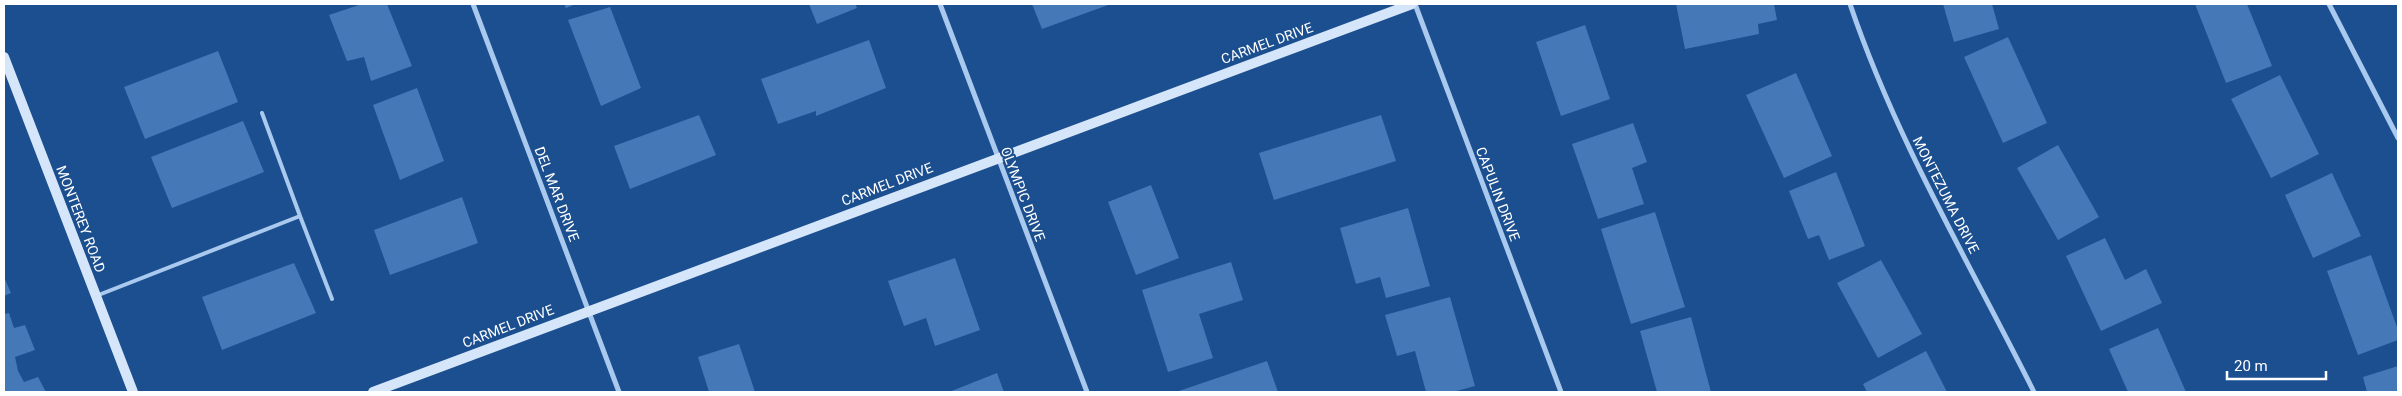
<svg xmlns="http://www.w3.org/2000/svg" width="2402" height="396" font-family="Roboto,sans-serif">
<rect width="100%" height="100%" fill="#1b4f8f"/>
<path fill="#4478b7" d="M 362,4 L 387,4 L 412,66 L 371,81 L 364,57 L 347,61 L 329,15 Z
M 564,4 L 576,4 L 566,8 Z
M 809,4 L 855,4 L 857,8 L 817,24 Z
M 1032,4 L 1111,4 L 1042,29 Z
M 1676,4 L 1774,4 L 1777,20 L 1758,24 L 1759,34 L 1685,49 Z
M 1943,4 L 1992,4 L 1999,29 L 1954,42 Z
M 2195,4 L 2247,4 L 2272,66 L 2226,83 Z
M 610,7 L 641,88 L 601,106 L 568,20 Z
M 1585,25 L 1610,99 L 1561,116 L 1536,42 Z
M 2008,37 L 2047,123 L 2003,143 L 1964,57 Z
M 869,40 L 886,88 L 816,116 L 816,111 L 778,124 L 761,79 Z
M 218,51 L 238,102 L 145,139 L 124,87 Z
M 1796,73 L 1832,156 L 1784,178 L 1746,95 Z
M 2280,75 L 2319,154 L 2271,178 L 2231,99 Z
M 417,88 L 444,161 L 400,180 L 373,105 Z
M 699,115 L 716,155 L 630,189 L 614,146 Z
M 1381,115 L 1396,161 L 1274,200 L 1259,153 Z
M 243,121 L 264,172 L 172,208 L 151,157 Z
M 1633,123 L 1647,162 L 1632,168 L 1644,204 L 1598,219 L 1572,144 Z
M 2058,145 L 2099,217 L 2058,240 L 2017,168 Z
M 1836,172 L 1865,246 L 1829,260 L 1819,235 L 1808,239 L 1789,191 Z
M 2332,173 L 2361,236 L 2313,258 L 2285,195 Z
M 1151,185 L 1179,258 L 1136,275 L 1108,202 Z
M 462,197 L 478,243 L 390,275 L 374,230 Z
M 1408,208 L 1430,286 L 1386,298 L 1380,277 L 1356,284 L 1340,228 Z
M 1655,212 L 1685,307 L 1631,324 L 1601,229 Z
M 2105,238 L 2125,280 L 2146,269 L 2162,303 L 2101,331 L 2066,256 Z
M 2371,255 L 2398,330 L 2398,340 L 2358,355 L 2327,271 Z
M 955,258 L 980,330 L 935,346 L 926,318 L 904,326 L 888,281 Z
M 1881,260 L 1922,334 L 1878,358 L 1837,283 Z
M 1231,262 L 1243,300 L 1199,314 L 1213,358 L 1168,372 L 1142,290 Z
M 294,263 L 316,313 L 222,350 L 202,297 Z
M 4,277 L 11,293 L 4,296 Z
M 1450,297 L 1475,386 L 1453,392 L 1426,392 L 1415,351 L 1397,356 L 1385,315 Z
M 9,313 L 14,328 L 25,325 L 35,350 L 15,357 L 18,371 L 24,382 L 38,377 L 46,392 L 4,392 L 4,314 Z
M 1691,317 L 1711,392 L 1657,392 L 1640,331 Z
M 2158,328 L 2186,392 L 2128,392 L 2109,349 Z
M 739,344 L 755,392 L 709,392 L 698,357 Z
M 1926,351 L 1947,392 L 1867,392 L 1863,384 Z
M 1267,361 L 1278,392 L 1176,392 Z
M 2398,366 L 2398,392 L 2367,392 L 2363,377 Z
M 997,373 L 1004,392 L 949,392 Z"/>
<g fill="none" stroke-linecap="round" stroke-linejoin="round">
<path stroke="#a9c9ee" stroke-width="4" d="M 300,216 L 332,299
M 96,296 L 300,216 L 262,113"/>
<path stroke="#a9c9ee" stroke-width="5" d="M 473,4 L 619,392
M 940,4 L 1087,392
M 1415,4 L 1561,392
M 1850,4 C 1896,140 1970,264 2034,392
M 2329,4 L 2398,138"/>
<path stroke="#d6e6fa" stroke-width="10" d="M 4,57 L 133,392
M 373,392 L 1412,4"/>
</g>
<g text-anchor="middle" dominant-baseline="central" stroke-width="4" stroke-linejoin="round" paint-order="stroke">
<g font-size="14" fill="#fff" stroke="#1b4f8f">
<text transform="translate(1267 43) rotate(-20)">CARMEL DRIVE</text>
<text transform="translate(887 184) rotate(-21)">CARMEL DRIVE</text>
<text transform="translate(557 194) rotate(69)">DEL MAR DRIVE</text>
<text transform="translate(1023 194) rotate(69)">OLYMPIC DRIVE</text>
<text transform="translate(1498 194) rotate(69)">CAPULIN DRIVE</text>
<text transform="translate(1946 195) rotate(63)">MONTEZUMA DRIVE</text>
<text transform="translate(81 219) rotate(69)">MONTEREY ROAD</text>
<text transform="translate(508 326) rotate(-21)">CARMEL DRIVE</text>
</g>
</g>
<rect width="2402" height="396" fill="none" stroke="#ffffff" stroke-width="10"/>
<path d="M2227 371v8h99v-8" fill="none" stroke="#ffffff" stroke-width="2.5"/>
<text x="2234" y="371" font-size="15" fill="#ffffff" stroke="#1b4f8f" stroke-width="4" paint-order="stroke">20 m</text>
</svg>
